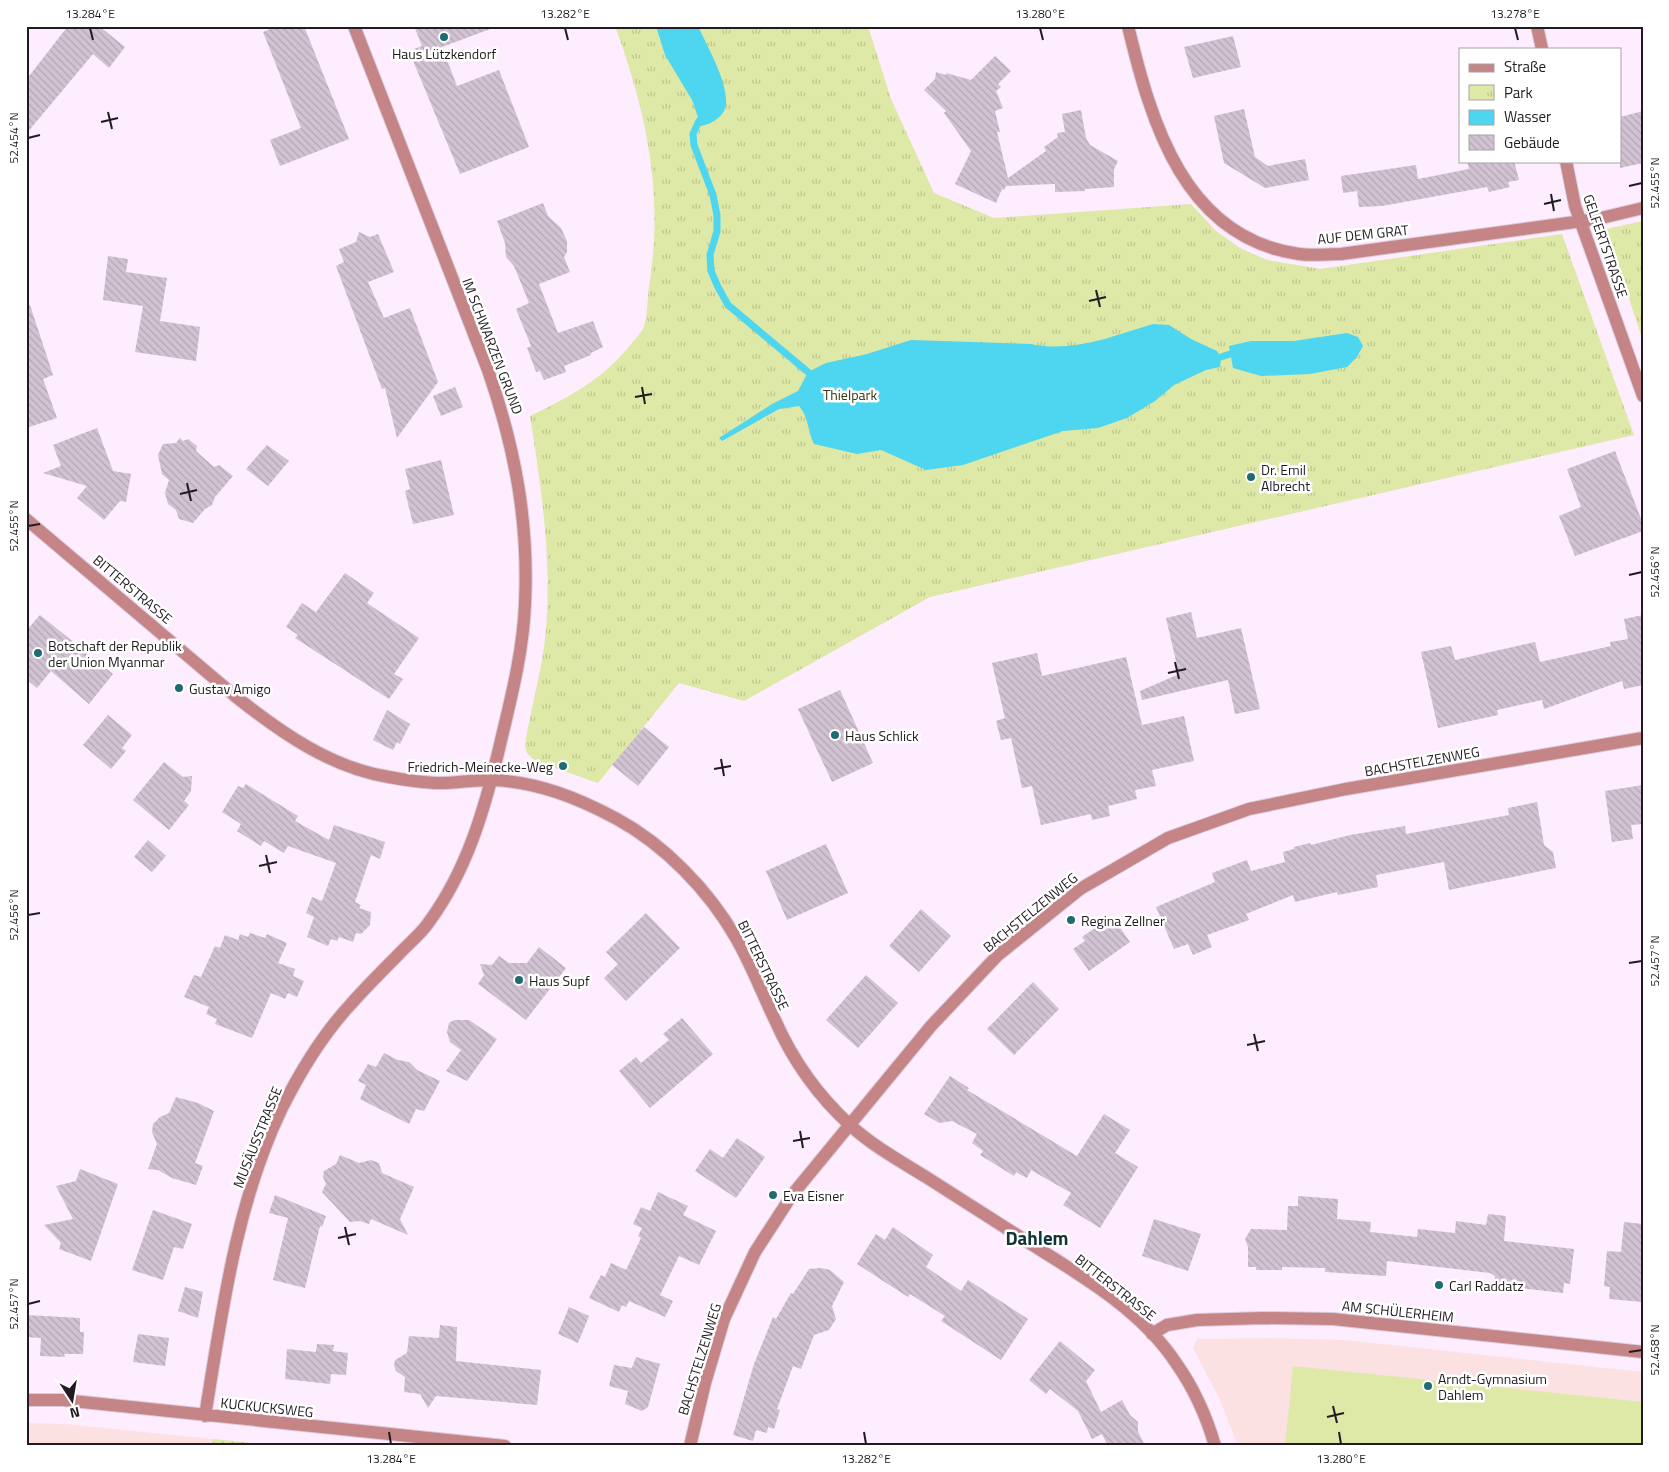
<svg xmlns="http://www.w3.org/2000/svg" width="1669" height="1472" font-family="'Titillium Web',sans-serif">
<defs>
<pattern id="grass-dots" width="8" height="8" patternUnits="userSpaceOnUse" patternTransform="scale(1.25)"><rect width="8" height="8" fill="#dee8a7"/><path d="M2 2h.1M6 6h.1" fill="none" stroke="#bec68f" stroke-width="1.8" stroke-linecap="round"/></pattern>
<pattern id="park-tufts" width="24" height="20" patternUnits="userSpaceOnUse" patternTransform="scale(1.25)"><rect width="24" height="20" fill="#dee8a7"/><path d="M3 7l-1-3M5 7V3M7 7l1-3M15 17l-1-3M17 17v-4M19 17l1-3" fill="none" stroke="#bec68f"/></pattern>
<pattern id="building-back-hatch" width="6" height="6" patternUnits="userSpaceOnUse" patternTransform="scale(1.25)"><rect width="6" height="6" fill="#d2c3d3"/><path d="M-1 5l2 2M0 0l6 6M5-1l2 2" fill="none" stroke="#b4a7b5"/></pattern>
</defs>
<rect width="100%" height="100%" fill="#fdedfe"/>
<path fill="#fce1e2" d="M 1270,1338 L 1345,1340 L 1643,1372 L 1643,1446 L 1238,1446 L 1219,1398 L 1193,1348 L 1197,1339 Z
M 26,1423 L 66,1424 L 279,1446 L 26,1446 Z"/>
<path fill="url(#grass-dots)" d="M 213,1439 L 279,1446 L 212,1446 Z"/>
<path fill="url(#park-tufts)" d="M 615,26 L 868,26 L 891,99 L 934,193 L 994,218 L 1191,204 L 1216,231 L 1240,248 L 1267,260 L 1320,269 L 1562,234 L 1634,435 L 930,597 L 744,701 L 679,683 L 598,783 L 535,761 L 527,753 L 525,745 C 531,706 543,668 546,629 C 552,558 541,486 530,416 C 568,398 605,378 631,344 C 635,339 640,334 643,329 C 648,317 647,300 649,287 C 664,195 647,113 615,26 Z
M 1643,221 L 1643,341 L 1606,229 Z"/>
<path fill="#dee8a7" d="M 1293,1366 L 1643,1402 L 1643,1446 L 1285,1446 Z"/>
<path fill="#4ed5f0" d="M 656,26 L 698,26 C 707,46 728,82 726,104 C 725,116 712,124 701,126 L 692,100 L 665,55 Z
M 1153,324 L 1169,325 L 1191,339 L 1217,351 L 1221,357 L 1220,367 L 1206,370 L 1174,385 L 1155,401 L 1127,418 L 1098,428 L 1063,431 L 963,465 L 926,470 L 881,450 L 857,454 L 814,444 C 807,430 809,417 799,406 L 779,409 L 722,441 L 719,438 L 772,404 L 798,391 L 808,372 L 826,363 L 867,354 L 911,340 L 1031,344 C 1073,353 1113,336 1153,324 Z
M 1347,333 L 1358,337 L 1363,346 L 1357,357 L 1347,367 L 1310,374 L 1261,376 L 1233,368 L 1229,346 L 1251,341 L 1294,341 Z"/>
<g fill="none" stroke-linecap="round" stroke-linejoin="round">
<path stroke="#4ed5f0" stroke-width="7" d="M 699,121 L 693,134 L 694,145 L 713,195 L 717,215 L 717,231 L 710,255 L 711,271 L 718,287 L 728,305 L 808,372
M 1221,357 L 1230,354"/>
</g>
<path fill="url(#building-back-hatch)" d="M 68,26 L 99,26 L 125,47 L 109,68 L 93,54 L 26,134 L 26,80 Z
M 278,26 L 304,26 L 349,139 L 280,166 L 270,140 L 301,128 L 263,32 Z
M 414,26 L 492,26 L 493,28 L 442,47 L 457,86 L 499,70 L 529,147 L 460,174 L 409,51 L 422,46 Z
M 1233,36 L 1241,67 L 1193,78 L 1184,47 Z
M 995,56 L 1011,71 L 998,84 L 1001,87 L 996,91 L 1003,108 L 995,111 L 1000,132 L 997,132 L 1008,178 L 1046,151 L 1044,147 L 1058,137 L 1057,133 L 1065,132 L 1062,114 L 1081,110 L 1086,138 L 1090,145 L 1118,161 L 1114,169 L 1114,187 L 1085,189 L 1085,191 L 1055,192 L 1055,184 L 1006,186 L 1004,190 L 1002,189 L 996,203 L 955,184 L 971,151 L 944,113 L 946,111 L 924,90 L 935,79 L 936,72 L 946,75 L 946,73 L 971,80 Z
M 1244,109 L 1255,157 L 1268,166 L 1305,159 L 1309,180 L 1265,188 L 1224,163 L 1214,116 Z
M 1643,111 L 1643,163 L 1620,168 L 1620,117 Z
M 1467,161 L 1514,161 L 1519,180 L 1508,182 L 1510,187 L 1489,192 L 1487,187 L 1382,206 L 1359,207 L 1357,191 L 1343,193 L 1341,176 L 1416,165 L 1418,179 L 1469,169 Z
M 543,203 L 548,216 L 561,228 L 567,241 L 567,252 L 564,257 L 570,272 L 539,284 L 558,333 L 593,321 L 603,347 L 591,353 L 591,355 L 564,366 L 566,372 L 544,380 L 540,371 L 536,372 L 532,361 L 527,348 L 531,346 L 516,309 L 529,303 L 514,266 L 506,257 L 505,243 L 497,221 Z
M 359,232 L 370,237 L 378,234 L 394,272 L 368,282 L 384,318 L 410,308 L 438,382 L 397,438 L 385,388 L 382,389 L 336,266 L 344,262 L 339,249 L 356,242 Z
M 108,256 L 128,259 L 126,272 L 167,278 L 160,321 L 200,327 L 196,361 L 135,352 L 143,306 L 103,300 Z
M 30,305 L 53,375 L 43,379 L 57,418 L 26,428 L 26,306 Z
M 455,387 L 463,407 L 441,416 L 433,396 Z
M 97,428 L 113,471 L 131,474 L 126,502 L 120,501 L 104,520 L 77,498 L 87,486 L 43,473 L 61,466 L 53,445 Z
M 180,438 L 183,441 L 188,439 L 197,446 L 196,451 L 214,467 L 219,465 L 233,476 L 215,497 L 212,505 L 205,509 L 193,523 L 179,519 L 176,510 L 168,504 L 165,493 L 169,480 L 162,474 L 158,455 L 163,444 L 176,443 Z
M 267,445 L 289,461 L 268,486 L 246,469 Z
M 1615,451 L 1643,524 L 1643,531 L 1575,556 L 1559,516 L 1581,507 L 1567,469 Z
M 441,460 L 454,515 L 413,524 L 405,491 L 410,489 L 405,469 Z
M 345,573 L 374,593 L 367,603 L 419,638 L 394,674 L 403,679 L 389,699 L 295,638 L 298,635 L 286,627 L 302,603 L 316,612 Z
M 1191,612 L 1197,638 L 1241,628 L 1260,709 L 1235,714 L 1228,680 L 1142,700 L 1140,691 L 1179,674 L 1166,618 Z
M 40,615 L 113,674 L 89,704 L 51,671 L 37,688 L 26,679 L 26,631 Z
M 1643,615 L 1643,685 L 1624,689 L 1622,681 L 1544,709 L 1542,700 L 1497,710 L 1498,715 L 1438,728 L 1421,652 L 1451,646 L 1455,660 L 1535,642 L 1540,662 L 1611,646 L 1610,642 L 1628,639 L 1624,619 Z
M 1037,653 L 1042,676 L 1126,657 L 1142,725 L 1184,716 L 1194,761 L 1152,770 L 1156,786 L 1135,790 L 1137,799 L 1108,806 L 1110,816 L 1092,820 L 1091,814 L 1041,825 L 1032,786 L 1022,788 L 1011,738 L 1001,740 L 996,721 L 1005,718 L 992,663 Z
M 840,690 L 873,763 L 832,782 L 798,709 Z
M 387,710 L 410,724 L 400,744 L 397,742 L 393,750 L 373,740 Z
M 108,715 L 132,735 L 122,748 L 126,751 L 111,769 L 83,745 Z
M 644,727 L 669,747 L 638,786 L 612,765 Z
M 164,762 L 183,777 L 192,776 L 191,791 L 184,801 L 189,805 L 169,830 L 133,800 Z
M 246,784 L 298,816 L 295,821 L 329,840 L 334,825 L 385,842 L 380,859 L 371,855 L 355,902 L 361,905 L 359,908 L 371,912 L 370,925 L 361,934 L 356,933 L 353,942 L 339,937 L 337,941 L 331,939 L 328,946 L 307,937 L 314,917 L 306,913 L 312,897 L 322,901 L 336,863 L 288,846 L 284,853 L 264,841 L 261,846 L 237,831 L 241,824 L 222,812 L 238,786 L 243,788 Z
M 1643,785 L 1643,824 L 1631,825 L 1633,839 L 1612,842 L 1605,791 Z
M 1537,802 L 1544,845 L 1553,852 L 1556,868 L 1449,890 L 1444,862 L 1376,875 L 1378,887 L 1338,895 L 1337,892 L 1295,902 L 1293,895 L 1246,914 L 1249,920 L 1207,935 L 1212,947 L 1193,955 L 1188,944 L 1174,949 L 1156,907 L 1215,882 L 1212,873 L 1247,860 L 1251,871 L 1285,862 L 1283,852 L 1294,849 L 1294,847 L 1310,843 L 1311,845 L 1350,835 L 1405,826 L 1406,834 L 1509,815 L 1508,808 Z
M 148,840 L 166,856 L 152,872 L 134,857 Z
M 826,844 L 848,893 L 787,920 L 766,871 Z
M 921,909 L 951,936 L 919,972 L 889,946 Z
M 646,913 L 680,948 L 626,1001 L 604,978 L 618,964 L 606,952 Z
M 1115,920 L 1130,942 L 1089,971 L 1073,949 L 1085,941 L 1082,937 L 1102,923 L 1105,927 Z
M 250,933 L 265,938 L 267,934 L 287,943 L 278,963 L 295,969 L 293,976 L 304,981 L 297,997 L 288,993 L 285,999 L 271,993 L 252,1038 L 215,1024 L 217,1019 L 206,1014 L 209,1007 L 184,997 L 194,975 L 201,977 L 215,946 L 220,948 L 225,935 L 238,940 L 240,934 L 248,937 Z
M 539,947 L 566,968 L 526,1020 L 478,984 L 484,975 L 480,964 L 492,965 L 499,956 L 509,963 L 527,963 Z
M 866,975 L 898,1003 L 858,1048 L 826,1020 Z
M 1033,982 L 1059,1009 L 1014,1055 L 987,1029 Z
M 682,1018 L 713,1054 L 650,1108 L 619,1071 L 636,1057 L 641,1063 L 669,1040 L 663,1034 Z
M 454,1020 L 469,1020 L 497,1039 L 467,1081 L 446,1071 L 461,1050 L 450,1042 L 447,1032 L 449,1023 Z
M 384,1053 L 398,1060 L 409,1062 L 417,1070 L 440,1081 L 424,1111 L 416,1109 L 409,1124 L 360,1099 L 366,1085 L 358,1081 L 368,1064 L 376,1067 Z
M 950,1076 L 969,1088 L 967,1090 L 1077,1156 L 1104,1114 L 1130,1130 L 1115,1153 L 1138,1167 L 1100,1228 L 1063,1205 L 1071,1193 L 1031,1170 L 1027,1178 L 1016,1172 L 1014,1176 L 980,1155 L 983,1151 L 972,1143 L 977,1134 L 952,1121 L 939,1123 L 924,1114 Z
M 176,1097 L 198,1103 L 214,1111 L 195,1163 L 203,1166 L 196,1185 L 172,1178 L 158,1170 L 148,1169 L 157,1144 L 152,1132 L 153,1124 L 160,1117 L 169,1113 Z
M 737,1138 L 765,1157 L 736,1198 L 695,1171 L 710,1149 L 723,1158 Z
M 340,1155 L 359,1163 L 371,1160 L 379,1163 L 382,1173 L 414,1187 L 400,1219 L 408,1235 L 371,1219 L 369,1224 L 360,1221 L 350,1222 L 322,1192 L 326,1184 L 323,1177 L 324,1171 L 336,1164 Z
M 80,1169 L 118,1184 L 91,1261 L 59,1249 L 61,1243 L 44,1225 L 73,1219 L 56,1186 L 76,1181 Z
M 658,1192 L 688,1206 L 683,1215 L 716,1231 L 699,1265 L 679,1256 L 660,1295 L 673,1301 L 665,1317 L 629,1301 L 626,1307 L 622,1305 L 619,1312 L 589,1298 L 601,1275 L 605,1277 L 611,1263 L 626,1270 L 641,1238 L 638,1236 L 642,1228 L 633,1224 L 641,1207 L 650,1211 Z
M 275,1195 L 326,1216 L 322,1227 L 320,1226 L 305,1288 L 273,1280 L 288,1218 L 269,1213 Z
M 1298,1196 L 1338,1199 L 1337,1219 L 1371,1222 L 1370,1232 L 1417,1237 L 1418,1229 L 1455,1233 L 1456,1221 L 1486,1225 L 1488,1214 L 1506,1216 L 1504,1241 L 1574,1249 L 1570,1284 L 1564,1283 L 1563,1293 L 1494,1285 L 1495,1276 L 1490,1273 L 1387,1261 L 1386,1276 L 1325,1272 L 1325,1268 L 1282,1267 L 1282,1270 L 1256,1270 L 1256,1267 L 1248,1267 L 1248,1247 L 1245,1239 L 1251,1229 L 1287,1230 L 1288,1206 L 1298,1206 Z
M 153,1210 L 192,1224 L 183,1249 L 174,1247 L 163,1280 L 132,1270 Z
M 1154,1219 L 1201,1234 L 1188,1271 L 1142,1256 Z
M 1624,1222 L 1643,1224 L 1643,1302 L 1609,1299 L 1610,1287 L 1604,1286 L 1607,1251 L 1621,1252 Z
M 893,1227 L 933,1255 L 926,1267 L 961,1291 L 968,1280 L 1028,1319 L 1001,1360 L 941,1321 L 945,1316 L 910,1294 L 908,1297 L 857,1264 L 876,1234 L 885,1240 Z
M 821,1268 L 830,1270 L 844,1282 L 832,1306 L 836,1319 L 829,1330 L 814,1335 L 801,1369 L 793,1366 L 777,1409 L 780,1410 L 774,1429 L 768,1427 L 767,1433 L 756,1430 L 753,1441 L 733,1435 L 754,1364 L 773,1317 L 776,1319 L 791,1293 L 793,1294 L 809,1269 Z
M 185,1287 L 203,1292 L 198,1318 L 178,1311 Z
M 569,1307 L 589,1316 L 578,1343 L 558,1334 Z
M 26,1315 L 80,1318 L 80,1332 L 84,1332 L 83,1354 L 64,1354 L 65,1357 L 40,1356 L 41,1338 L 26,1337 Z
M 440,1325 L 457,1327 L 456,1361 L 541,1370 L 537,1405 L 436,1396 L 428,1408 L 420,1394 L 404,1392 L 405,1377 L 396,1371 L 394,1365 L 395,1360 L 407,1353 L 409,1336 L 439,1338 Z
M 138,1334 L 169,1338 L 165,1366 L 133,1362 Z
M 1060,1341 L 1095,1370 L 1086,1381 L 1101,1412 L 1122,1400 L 1130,1415 L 1138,1422 L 1138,1431 L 1145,1446 L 1108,1446 L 1102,1434 L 1092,1439 L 1078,1411 L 1050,1389 L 1046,1394 L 1029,1380 Z
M 317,1344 L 334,1345 L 333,1351 L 348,1353 L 346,1375 L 331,1374 L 330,1384 L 285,1379 L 287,1349 L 316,1352 Z
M 636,1357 L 660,1364 L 648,1407 L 642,1411 L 625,1404 L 628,1391 L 609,1386 L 614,1365 L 632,1368 Z"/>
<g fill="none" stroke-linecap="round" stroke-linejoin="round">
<g stroke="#dacbdb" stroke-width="14">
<path id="street" d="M 1128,26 C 1151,122 1184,238 1299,254 C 1313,256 1328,254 1341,254 L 1597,219 L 1643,208
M 1537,26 L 1542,49
M 1566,161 L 1575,206 L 1643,396
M 26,519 L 235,696 C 280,732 331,768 389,777 C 404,780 420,782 435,783 C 454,784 474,779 493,780 C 538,782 578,798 617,819 C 665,845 709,891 736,938 C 751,964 762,993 775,1020 C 793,1061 818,1096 851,1126 C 873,1146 900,1161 926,1177 C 961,1199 996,1222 1031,1244 C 1082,1276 1142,1311 1176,1363 C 1193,1387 1207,1418 1215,1446
M 1152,1334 L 1167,1325 L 1197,1320 L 1263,1318 L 1333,1319 L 1643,1352
M 26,1400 L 63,1400 L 505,1446
M 205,1416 C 222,1312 236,1203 282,1108 C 300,1072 323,1034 351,1004 C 366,987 382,971 398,955 C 408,944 421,934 429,922 C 467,870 484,811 499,749 C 510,702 523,654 525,604 C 529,522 515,448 488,370 L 354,26
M 690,1446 L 705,1383 L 724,1319 L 755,1252 L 792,1195 L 931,1026 L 998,955 L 1080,889 L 1168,838 L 1249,809 L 1346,789 L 1643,738"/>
</g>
<use href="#street" stroke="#c58485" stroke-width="12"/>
</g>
<path fill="none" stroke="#211b21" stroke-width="2" d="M 90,28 L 93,40M 565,28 L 568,40M 1040,28 L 1043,40M 1515,28 L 1518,40M 108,112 L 112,129M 101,122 L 118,118M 28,138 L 40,135M 1629,186 L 1642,183M 1551,194 L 1554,211M 1544,204 L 1561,200M 1096,290 L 1100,307M 1089,301 L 1106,297M 642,387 L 645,404M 635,397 L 652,394M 187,483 L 191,501M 180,494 L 197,490M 28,526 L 40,524M 1629,575 L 1642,572M 1175,662 L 1179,679M 1168,673 L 1186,669M 721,759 L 724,776M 714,769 L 731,766M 266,855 L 270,873M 259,866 L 277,862M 28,915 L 40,913M 1629,963 L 1642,961M 1254,1034 L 1258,1051M 1247,1045 L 1265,1041M 800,1131 L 803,1148M 793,1141 L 810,1138M 345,1227 L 349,1245M 338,1238 L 356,1234M 28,1304 L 40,1301M 1629,1352 L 1642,1350M 1333,1406 L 1337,1423M 1327,1417 L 1344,1413M 389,1432 L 391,1444M 864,1432 L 866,1444M 1339,1432 L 1341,1444"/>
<g fill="#1f6b72" stroke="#fff" stroke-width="2">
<circle cx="444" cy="37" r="5"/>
<circle cx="1251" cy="477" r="5"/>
<circle cx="38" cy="653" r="5"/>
<circle cx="179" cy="688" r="5"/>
<circle cx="835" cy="735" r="5"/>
<circle cx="563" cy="766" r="5"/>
<circle cx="1071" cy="920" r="5"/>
<circle cx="519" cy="980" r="5"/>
<circle cx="773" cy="1195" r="5"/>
<circle cx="1439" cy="1285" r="5"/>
<circle cx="1428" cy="1386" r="5"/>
</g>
<g text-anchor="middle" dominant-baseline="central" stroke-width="5" stroke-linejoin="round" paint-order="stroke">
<g font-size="14" fill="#211b21" stroke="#fff" text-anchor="start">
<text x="444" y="53" text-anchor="middle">Haus Lützkendorf</text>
<text x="1261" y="469">Dr. Emil<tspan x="1261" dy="16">Albrecht</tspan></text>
<text x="48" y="645">Botschaft der Republik<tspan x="48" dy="16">der Union Myanmar</tspan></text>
<text x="189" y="688">Gustav Amigo</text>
<text x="845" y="735">Haus Schlick</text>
<text x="553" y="766" text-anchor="end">Friedrich-Meinecke-Weg</text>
<text x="1081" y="920">Regina Zellner</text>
<text x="529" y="980">Haus Supf</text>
<text x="783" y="1195">Eva Eisner</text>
<text x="1449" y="1285">Carl Raddatz</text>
<text x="1438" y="1378">Arndt-Gymnasium<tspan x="1438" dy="16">Dahlem</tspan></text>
</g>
<g font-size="14" fill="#211b21" stroke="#fff">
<text transform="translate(1363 234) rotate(-6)">AUF DEM GRAT</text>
<text transform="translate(1606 246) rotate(71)">GELFERTSTRASSE</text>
<text transform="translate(493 346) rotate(69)">IM SCHWARZEN GRUND</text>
<text transform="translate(133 589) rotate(40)">BITTERSTRASSE</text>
<text transform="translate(1422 761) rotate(-10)">BACHSTELZENWEG</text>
<text transform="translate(1030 912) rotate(-39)">BACHSTELZENWEG</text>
<text transform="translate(764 965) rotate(64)">BITTERSTRASSE</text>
<text transform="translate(257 1137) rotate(-68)">MUSÄUSSTRASSE</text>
<text transform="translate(1116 1287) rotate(38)">BITTERSTRASSE</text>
<text transform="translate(1398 1311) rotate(6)">AM SCHÜLERHEIM</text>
<text transform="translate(699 1359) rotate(-73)">BACHSTELZENWEG</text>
<text transform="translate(267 1407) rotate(6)">KUCKUCKSWEG</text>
</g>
<g font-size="14" fill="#32360e" stroke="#fff">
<text x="850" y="394">Thielpark</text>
</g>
<g font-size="19" font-weight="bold" fill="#113437" stroke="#fff">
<text x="1037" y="1237">Dahlem</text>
</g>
</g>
<rect width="1669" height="1472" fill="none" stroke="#ffffff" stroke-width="55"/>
<rect x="1459" y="48" width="162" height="115" fill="#ffffff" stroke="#a6a4a6"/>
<rect x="1469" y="64" width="25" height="8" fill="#c58485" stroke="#a6a4a6"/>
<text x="1504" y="72" font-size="15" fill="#211b21">Straße</text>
<rect x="1469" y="85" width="25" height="15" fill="url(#park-tufts)" stroke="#a6a4a6"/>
<text x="1504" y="98" font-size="15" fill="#211b21">Park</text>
<rect x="1469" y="110" width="25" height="15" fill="#4ed5f0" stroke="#a6a4a6"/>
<text x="1504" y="122" font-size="15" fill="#211b21">Wasser</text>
<rect x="1469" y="135" width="25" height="15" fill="url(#building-back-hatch)" stroke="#a6a4a6"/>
<text x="1504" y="148" font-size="15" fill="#211b21">Gebäude</text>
<g transform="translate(72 1400) rotate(168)" stroke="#ffffff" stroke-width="4" paint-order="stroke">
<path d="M0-4L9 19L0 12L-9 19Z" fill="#211b21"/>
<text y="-8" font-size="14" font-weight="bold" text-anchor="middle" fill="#211b21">N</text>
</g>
<rect x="28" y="28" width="1614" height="1416" fill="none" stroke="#211b21" stroke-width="2"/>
<g font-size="12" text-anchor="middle" fill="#211b21">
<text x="90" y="18">13.284°E</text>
<text x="565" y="18">13.282°E</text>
<text x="1040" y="18">13.280°E</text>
<text x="1515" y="18">13.278°E</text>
<text transform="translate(14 138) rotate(-90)" y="4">52.454°N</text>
<text transform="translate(1655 183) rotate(-90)" y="4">52.455°N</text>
<text transform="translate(14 526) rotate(-90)" y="4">52.455°N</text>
<text transform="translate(1655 572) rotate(-90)" y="4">52.456°N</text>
<text transform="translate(14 915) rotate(-90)" y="4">52.456°N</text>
<text transform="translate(1655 961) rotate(-90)" y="4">52.457°N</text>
<text transform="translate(14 1304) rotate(-90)" y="4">52.457°N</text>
<text transform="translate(1655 1350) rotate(-90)" y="4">52.458°N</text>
<text x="391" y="1463">13.284°E</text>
<text x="866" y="1463">13.282°E</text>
<text x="1341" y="1463">13.280°E</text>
</g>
</svg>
